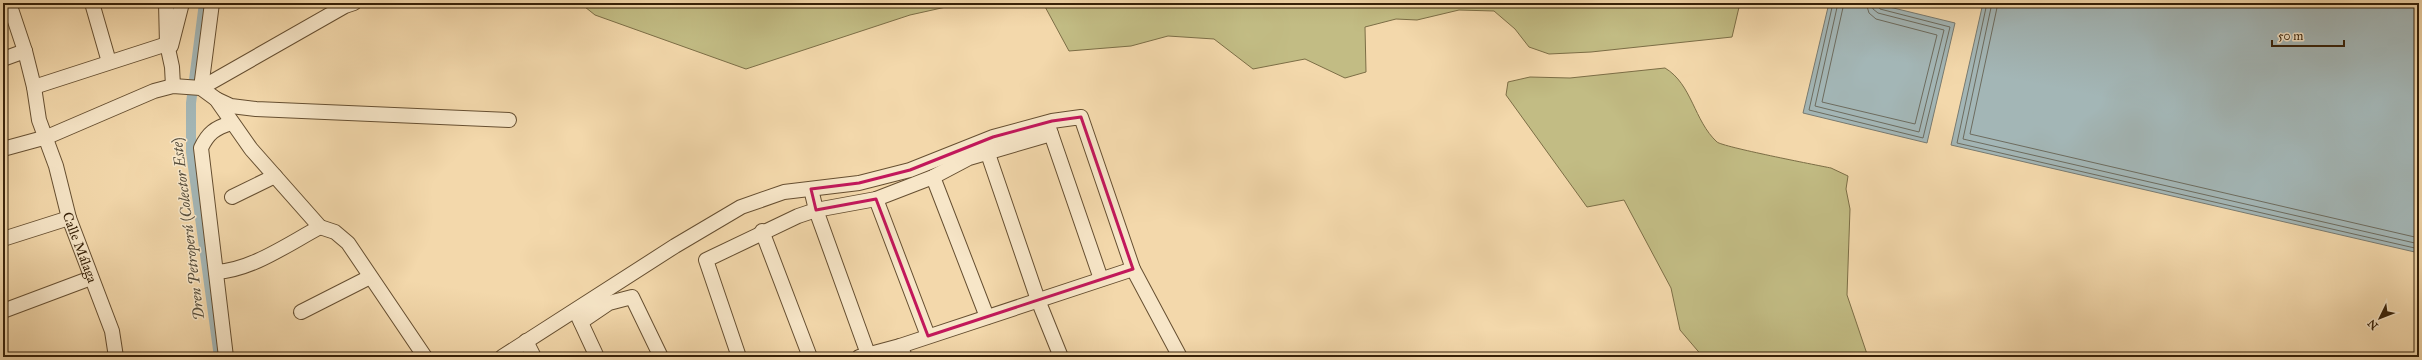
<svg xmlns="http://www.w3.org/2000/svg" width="2422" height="360" font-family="'IM FELL Great Primer',serif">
<rect width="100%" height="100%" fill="#f3d8ab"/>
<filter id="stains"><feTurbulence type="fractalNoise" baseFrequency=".005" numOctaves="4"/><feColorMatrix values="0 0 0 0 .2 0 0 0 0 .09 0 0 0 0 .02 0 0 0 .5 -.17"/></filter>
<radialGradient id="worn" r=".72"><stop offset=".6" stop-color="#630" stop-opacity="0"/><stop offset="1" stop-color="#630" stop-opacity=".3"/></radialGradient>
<path fill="#c2bc84" stroke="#7c6e46" d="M 580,3 L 964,3 L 910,15 L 746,69 L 595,15 Z
M 1043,3 L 1740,3 L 1732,37 L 1591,52 L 1549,54 L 1529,47 L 1515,29 L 1494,11 L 1459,10 L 1417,20 L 1396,19 L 1365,27 L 1366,72 L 1345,78 L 1305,59 L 1253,69 L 1214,39 L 1168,36 L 1131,46 L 1069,51 Z
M 1665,68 C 1692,84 1694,121 1717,142 C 1723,147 1816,165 1831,168 L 1848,176 L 1846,189 L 1850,209 L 1847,295 L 1868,357 L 1703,357 L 1680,330 L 1671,288 L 1624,200 L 1587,207 L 1506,95 L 1508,82 L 1530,77 L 1570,78 Z"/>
<path fill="#a3b6b6" stroke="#787a70" d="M 1829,3 L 1873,3 L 1955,23 L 1927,143 L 1803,113 Z
M 1983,3 L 2419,3 L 2419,253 L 1951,145 Z"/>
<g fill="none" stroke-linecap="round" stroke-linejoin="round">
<path stroke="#6d6c5f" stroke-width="1" d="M 1833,3 L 1809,110 L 1923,138 L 1950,27 L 1880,9 L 1877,3
M 1838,3 L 1815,106 L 1919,132 L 1944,30 L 1878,13 L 1873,9 L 1872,3
M 1844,3 L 1822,102 L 1915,124 L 1937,35 L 1876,19 L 1869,13 L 1866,3
M 1987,3 L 1957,143 L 2419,249
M 1992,3 L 1963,139 L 2419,244
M 1998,3 L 1970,134 L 2419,238"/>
<path stroke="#a3b6b6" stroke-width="10" d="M 204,3 L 191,103 L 191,152 L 219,357"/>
<g stroke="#664f31" stroke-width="16">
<g id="minor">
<path id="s1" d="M 9,3 L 25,51 L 34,87 L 39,120 L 56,166 L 69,218 L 112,331 L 116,357"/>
<path d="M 92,3 L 109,62"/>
<path d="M 166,3 L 167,44 L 172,67 L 173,86"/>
<path d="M 171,46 L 182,3"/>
<path d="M 3,59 L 25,51"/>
<path d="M 34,87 L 167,44"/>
<path d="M 201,88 L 345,6 L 354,3"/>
<path d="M 201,88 L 212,3"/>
<path d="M 216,99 L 231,106 L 256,109 L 509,120"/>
<path d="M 1048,125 L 1101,279"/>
<path d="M 985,145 L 1038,300 L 1061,357"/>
<path d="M 3,149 L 47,137 L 154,91 L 173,86 L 201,88 L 216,99 L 251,149 L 320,227 L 335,232 L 348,243 L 425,357"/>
<path d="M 933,177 L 987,317"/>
<path d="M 811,189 L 816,210 L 868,354"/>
<path d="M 232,197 L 275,176"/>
<path d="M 876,199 L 928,336"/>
<path d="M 762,231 L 810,357"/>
<path d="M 3,239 L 69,218"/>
<path d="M 216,272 C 252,270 288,244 320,227"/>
<path d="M 3,311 L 91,278"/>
<path d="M 301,312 L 370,277"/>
<path d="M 577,314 L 597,357"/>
<path d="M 581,322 L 609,303 L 632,297 L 661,357"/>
<path d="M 526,341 L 534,357"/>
<path d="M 900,346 L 905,357"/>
<path d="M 226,357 L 201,148 C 208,133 215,128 231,123"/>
<path d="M 502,357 L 675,246 L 741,207 L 784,192 L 859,183 L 910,170 L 993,137 L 1052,121 L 1081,117 L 1133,269 L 1180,357"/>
<path d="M 739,357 L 706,260 L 798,216 L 816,210 L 876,199 L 933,177 L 969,158 L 1051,134"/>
<path d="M 859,357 L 900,346 L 1133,269"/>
</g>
</g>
<use href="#minor" stroke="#f7e6c8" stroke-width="14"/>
</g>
<path fill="none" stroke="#c2185b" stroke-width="3" stroke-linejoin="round" d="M 1081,117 L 1133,269 L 928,336 L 876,199 L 816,210 L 811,189 L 859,183 L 910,170 L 993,137 L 1052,121 Z"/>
<g text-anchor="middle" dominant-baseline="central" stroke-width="3" stroke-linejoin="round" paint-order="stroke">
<g font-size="14" fill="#372108" stroke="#f7e6c8">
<text stroke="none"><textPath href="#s1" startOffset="255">Calle Málaga</textPath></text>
</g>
<g font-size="15" font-style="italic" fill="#574e3c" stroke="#f7e6c8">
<text transform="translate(188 229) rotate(-97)">Dren Petroperú (Colector Este)</text>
</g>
</g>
<rect width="2422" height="360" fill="none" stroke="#f3d8ab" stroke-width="16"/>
<rect x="4" y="4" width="2414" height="352" fill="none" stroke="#372108" stroke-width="2"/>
<rect x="8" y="8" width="2406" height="344" fill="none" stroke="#372108"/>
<g transform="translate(2380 318) rotate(227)" stroke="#f7e6c8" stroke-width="3" paint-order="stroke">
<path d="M0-3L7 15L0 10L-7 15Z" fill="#372108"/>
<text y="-6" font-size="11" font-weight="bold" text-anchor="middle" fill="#372108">N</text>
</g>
<path d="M2272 40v6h72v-6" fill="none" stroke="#372108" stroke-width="2"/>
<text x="2278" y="40" font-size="12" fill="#372108" stroke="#f7e6c8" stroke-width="3" paint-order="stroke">50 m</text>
<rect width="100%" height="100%" filter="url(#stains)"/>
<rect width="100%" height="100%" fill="url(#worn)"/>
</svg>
